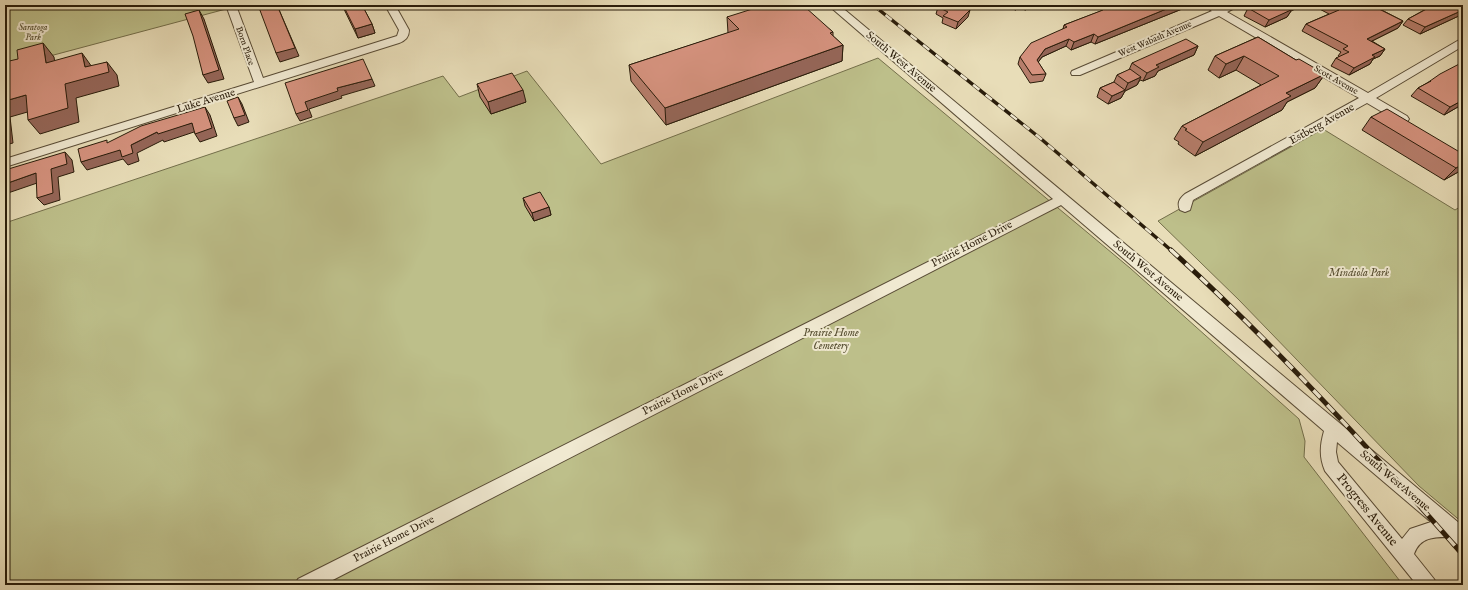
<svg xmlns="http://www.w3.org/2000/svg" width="1468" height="590" font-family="'IM FELL English',serif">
<rect width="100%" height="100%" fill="#e8ddb8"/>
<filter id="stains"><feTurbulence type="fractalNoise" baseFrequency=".005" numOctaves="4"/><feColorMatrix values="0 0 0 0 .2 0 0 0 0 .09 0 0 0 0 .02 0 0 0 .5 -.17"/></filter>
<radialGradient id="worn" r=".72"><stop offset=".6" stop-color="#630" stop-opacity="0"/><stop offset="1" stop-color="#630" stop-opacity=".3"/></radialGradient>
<path fill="#bdbf8a" stroke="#736e4a" d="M 5,5 L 241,5 L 5,68 Z
M 878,58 L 1130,268 L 1299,419 L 1305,441 L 1304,457 L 1403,585 L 5,585 L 5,223 L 443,76 L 459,97 L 527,71 L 601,164 Z
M 1323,129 L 1455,210 L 1463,205 L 1463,523 L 1419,486 L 1239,300 L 1158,221 Z"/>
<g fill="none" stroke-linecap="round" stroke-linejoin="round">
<g stroke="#594c36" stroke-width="2">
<path id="minor" d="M 232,5 L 237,8 L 263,78 L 397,36 L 399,30 L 385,5 L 395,5 L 409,30 C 409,37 405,41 399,43 L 5,167 L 5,159 L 254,82 L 227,8 Z
M 828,5 L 839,5 L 1459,523 L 1463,527 L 1463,546 L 1457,544 L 1449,537 C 1434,537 1420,537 1414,554 L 1434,579 L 1437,585 L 1417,585 L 1325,471 C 1319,457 1320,445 1324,431 L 1061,205 L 323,585 L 295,585 L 298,579 L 1053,199 ZM 1337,442 L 1431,522 L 1410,529 L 1402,539 L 1338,462 L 1336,452 Z
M 1203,5 L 1215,5 L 1220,8 L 1227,5 L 1240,5 L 1227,12 L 1368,93 L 1459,40 L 1463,39 L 1463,46 L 1376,98 L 1407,116 L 1409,119 L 1407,122 L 1399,122 L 1367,103 L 1193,200 L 1190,210 L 1185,212 L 1180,210 C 1177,203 1179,199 1185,194 L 1359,98 L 1219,16 L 1080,75 L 1072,75 L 1071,73 L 1072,71 L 1212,11 Z"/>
</g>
<use href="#minor" fill="#f0e9d1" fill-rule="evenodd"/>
<g stroke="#291c0a" stroke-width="3.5">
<path id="rail-far1" d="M 873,5 L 1040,138 L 1172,251"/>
</g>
<g stroke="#291c0a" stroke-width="5">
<path id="rail" d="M 1171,250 C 1275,345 1370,449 1463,555"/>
</g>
<use href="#rail-far1" stroke="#f0e9d1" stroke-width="2.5" stroke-dasharray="8" stroke-linecap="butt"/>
<use href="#rail" stroke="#f0e9d1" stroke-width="3.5" stroke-dasharray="10" stroke-linecap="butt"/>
</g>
<path fill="#b77e6c" stroke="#291c0a" d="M 342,5 L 362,5 L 372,24 L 375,33 L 358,38 Z
M 1008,5 L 1037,5 L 1025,10 L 1021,8 L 1015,10 Z
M 1112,5 L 1183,5 L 1182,9 L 1095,44 L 1091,42 L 1071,50 L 1066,46 L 1042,57 L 1038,62 L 1046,74 L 1043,81 L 1030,83 L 1018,64 L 1020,57 L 1063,29 L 1064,25 L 1101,11 L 1102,9 Z
M 1312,5 L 1372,5 L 1403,21 L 1398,28 L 1372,41 L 1385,49 L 1380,56 L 1373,59 L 1370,64 L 1349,75 L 1331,66 L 1336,58 L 1340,57 L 1338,56 L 1341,52 L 1302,31 L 1306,24 L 1329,14 Z
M 1417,5 L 1463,5 L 1463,14 L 1420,34 L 1403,25 L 1408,19 L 1426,9 Z
M 938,7 L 968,17 L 956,29 L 942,23 L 943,18 L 936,14 Z
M 802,8 L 833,32 L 833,36 L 843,45 L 842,61 L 666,125 L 631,81 L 629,65 L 728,33 L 727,17 Z
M 1248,8 L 1291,11 L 1287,17 L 1265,27 L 1244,16 Z
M 1258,37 L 1296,60 L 1325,74 L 1315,88 L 1287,102 L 1282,110 L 1195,156 L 1178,144 L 1179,142 L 1174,139 L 1182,126 L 1261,85 L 1236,70 L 1219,78 L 1208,70 L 1215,56 Z
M 1198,46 L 1194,55 L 1158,71 L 1155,76 L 1143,81 L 1140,80 L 1137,85 L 1125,91 L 1121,98 L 1108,104 L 1097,97 L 1100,88 L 1114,82 L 1117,75 L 1129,70 L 1132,63 Z
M 1430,81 L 1463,104 L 1444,115 L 1411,96 L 1418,88 L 1427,83 Z
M 477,84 L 526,102 L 491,114 L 480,97 Z
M 1371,117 L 1463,154 L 1463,168 L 1460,171 L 1444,180 L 1362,130 Z
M 523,198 L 549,207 L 551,215 L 534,221 L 525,206 Z"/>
<path fill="#956658" stroke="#291c0a" d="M 277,5 L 299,56 L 280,62 L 276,53 Z
M 1017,5 L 1022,5 L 1021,8 L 1015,10 Z
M 1026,5 L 1037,5 L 1025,10 Z
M 1176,5 L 1183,5 L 1182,9 L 1095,44 L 1098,37 Z
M 1292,5 L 1304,5 L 1291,11 L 1287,17 L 1265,27 L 1269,20 L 1286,7 Z
M 199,10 L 204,19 L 224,79 L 208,83 L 203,75 Z
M 970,10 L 968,17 L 956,29 L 958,22 Z
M 1463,10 L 1463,14 L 1420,34 L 1425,27 Z
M 1403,21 L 1398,28 L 1362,46 L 1367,39 Z
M 372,24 L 375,33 L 358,38 L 355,29 Z
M 1094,34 L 1091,42 L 1071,50 L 1074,42 Z
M 1069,39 L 1066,46 L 1042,57 L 1034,68 L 1037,60 L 1045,49 Z
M 43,43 L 54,57 L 57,77 L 46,63 Z
M 843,45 L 842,61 L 666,125 L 665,108 Z
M 1198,46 L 1194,55 L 1158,71 L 1155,76 L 1143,81 L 1147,73 L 1156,65 Z
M 1385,49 L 1380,56 L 1373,59 L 1370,64 L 1349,75 L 1354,68 L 1372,55 Z
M 82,53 L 92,67 L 107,62 L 117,75 L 119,86 L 76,98 L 79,122 L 40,134 L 28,120 L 65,84 L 85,67 Z
M 1244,56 L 1236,70 L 1219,78 L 1226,64 Z
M 1325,74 L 1315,88 L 1287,102 L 1282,110 L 1195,156 L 1203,142 L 1286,93 Z
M 1141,77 L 1137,85 L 1125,91 L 1121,98 L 1108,104 L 1112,96 L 1125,90 L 1128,83 Z
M 372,79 L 375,86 L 341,96 L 342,98 L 309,109 L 312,117 L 300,121 L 296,114 L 305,102 L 337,88 Z
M 523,90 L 526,102 L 491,114 L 488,102 Z
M 26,95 L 38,109 L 10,117 L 13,143 L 5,145 L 5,101 Z
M 238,97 L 242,104 L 249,122 L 238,126 L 234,118 Z
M 1463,100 L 1463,104 L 1444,115 L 1450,107 Z
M 205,107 L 210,115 L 217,136 L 200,142 L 195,134 Z
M 192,123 L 197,131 L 164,142 L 163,140 L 137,153 L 139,161 L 128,165 L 123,159 L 87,170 L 81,162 L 131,145 L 157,132 Z
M 65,152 L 72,160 L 74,172 L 58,177 L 60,200 L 44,205 L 37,198 L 51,169 Z
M 1463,164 L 1463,168 L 1460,171 L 1444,180 L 1456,168 Z
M 36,173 L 43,181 L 5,194 L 5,184 Z
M 549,207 L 551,215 L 534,221 L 532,213 Z"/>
<path fill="#d5927e" stroke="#291c0a" d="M 258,5 L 277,5 L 295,48 L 276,53 Z
M 343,5 L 362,5 L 372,24 L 355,29 Z
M 765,5 L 798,5 L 802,8 L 805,7 L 833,32 L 830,33 L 843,45 L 665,108 L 629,65 L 739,29 L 727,17 Z
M 941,5 L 960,5 L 970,10 L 958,22 L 943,16 L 948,12 L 938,7 Z
M 1112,5 L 1176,5 L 1098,37 L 1094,34 L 1074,42 L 1069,39 L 1045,49 L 1037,60 L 1046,74 L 1032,75 L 1020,57 L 1031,43 L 1067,27 L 1064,25 L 1103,10 L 1102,9 Z
M 1256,5 L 1292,5 L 1286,7 L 1291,10 L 1269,20 L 1248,8 Z
M 1329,5 L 1371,5 L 1403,21 L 1367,39 L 1385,49 L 1372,55 L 1375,57 L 1354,68 L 1336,58 L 1349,52 L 1343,49 L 1348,46 L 1306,24 L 1339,10 Z
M 1434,5 L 1463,5 L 1463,10 L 1425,27 L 1408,19 Z
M 199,10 L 219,70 L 203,75 L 193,36 L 185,14 Z
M 1258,37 L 1296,60 L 1299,59 L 1325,74 L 1286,93 L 1291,96 L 1203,142 L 1185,130 L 1187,129 L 1182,126 L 1279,76 L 1244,56 L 1226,64 L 1215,56 Z
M 1186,39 L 1198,46 L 1156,65 L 1159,67 L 1147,73 L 1132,63 Z
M 43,43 L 46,63 L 82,53 L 85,67 L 107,62 L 109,72 L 65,84 L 68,108 L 28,120 L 26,95 L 5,101 L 5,62 L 18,59 L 17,50 Z
M 363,59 L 372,79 L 337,88 L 338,91 L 305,102 L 308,110 L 296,114 L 285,83 Z
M 1463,62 L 1463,100 L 1450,107 L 1418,88 L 1431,81 L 1430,81 L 1440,74 Z
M 1130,69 L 1141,77 L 1128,83 L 1117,75 Z
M 512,73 L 523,90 L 488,102 L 477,84 Z
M 1114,82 L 1125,90 L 1112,96 L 1100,88 Z
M 238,97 L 245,115 L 234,118 L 227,101 Z
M 205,107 L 212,128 L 195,134 L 192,123 L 158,134 L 157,132 L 131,145 L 133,153 L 122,157 L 120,150 L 81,162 L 78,149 L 107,140 L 107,143 L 141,126 Z
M 1387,109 L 1463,154 L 1463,164 L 1456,168 L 1371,117 Z
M 65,152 L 67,164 L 51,169 L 53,193 L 37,198 L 36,173 L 5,184 L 5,170 Z
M 540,192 L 549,207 L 532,213 L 523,198 Z"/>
<g text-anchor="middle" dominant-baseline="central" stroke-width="4" stroke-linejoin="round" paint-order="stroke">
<g font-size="9" font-style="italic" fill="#554d30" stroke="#f0e9d1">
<text x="33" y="27">Saratoga<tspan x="33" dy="10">Park</tspan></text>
</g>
<g font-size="9" fill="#291c0a" stroke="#f0e9d1">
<text transform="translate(1155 39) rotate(-23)">West Wabash Avenue</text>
<text transform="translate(245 46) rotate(71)">Born Place</text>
<text transform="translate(1336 80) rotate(30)">Scott Avenue</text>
</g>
<g font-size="11" fill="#291c0a" stroke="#f0e9d1">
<text transform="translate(901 62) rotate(40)">South West Avenue</text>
<text transform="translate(206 101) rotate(-17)">Luke Avenue</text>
<text transform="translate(1322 124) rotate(-29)">Estberg Avenue</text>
<text transform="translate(972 244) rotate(-27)">Prairie Home Drive</text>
<text transform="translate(1148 271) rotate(40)">South West Avenue</text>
<text transform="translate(683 392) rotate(-27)">Prairie Home Drive</text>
<text transform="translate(1395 481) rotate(40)">South West Avenue</text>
<text transform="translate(394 539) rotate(-27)">Prairie Home Drive</text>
</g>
<g font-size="11" font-style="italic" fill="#554d30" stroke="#f0e9d1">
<text x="1359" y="273">Mindiola Park</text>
<text x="831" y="333">Prairie Home<tspan x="831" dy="13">Cemetery</tspan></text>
</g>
<g font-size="13" fill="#291c0a" stroke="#f0e9d1">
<text transform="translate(1367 510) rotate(51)">Progress Avenue</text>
</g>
</g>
<rect width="1468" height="590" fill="none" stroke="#e8ddb8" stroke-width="20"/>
<rect x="6" y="6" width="1456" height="578" fill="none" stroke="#291c0a" stroke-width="2"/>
<rect x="10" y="10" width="1448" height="570" fill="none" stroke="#291c0a"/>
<rect width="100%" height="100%" filter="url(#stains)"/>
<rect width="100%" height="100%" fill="url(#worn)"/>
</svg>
